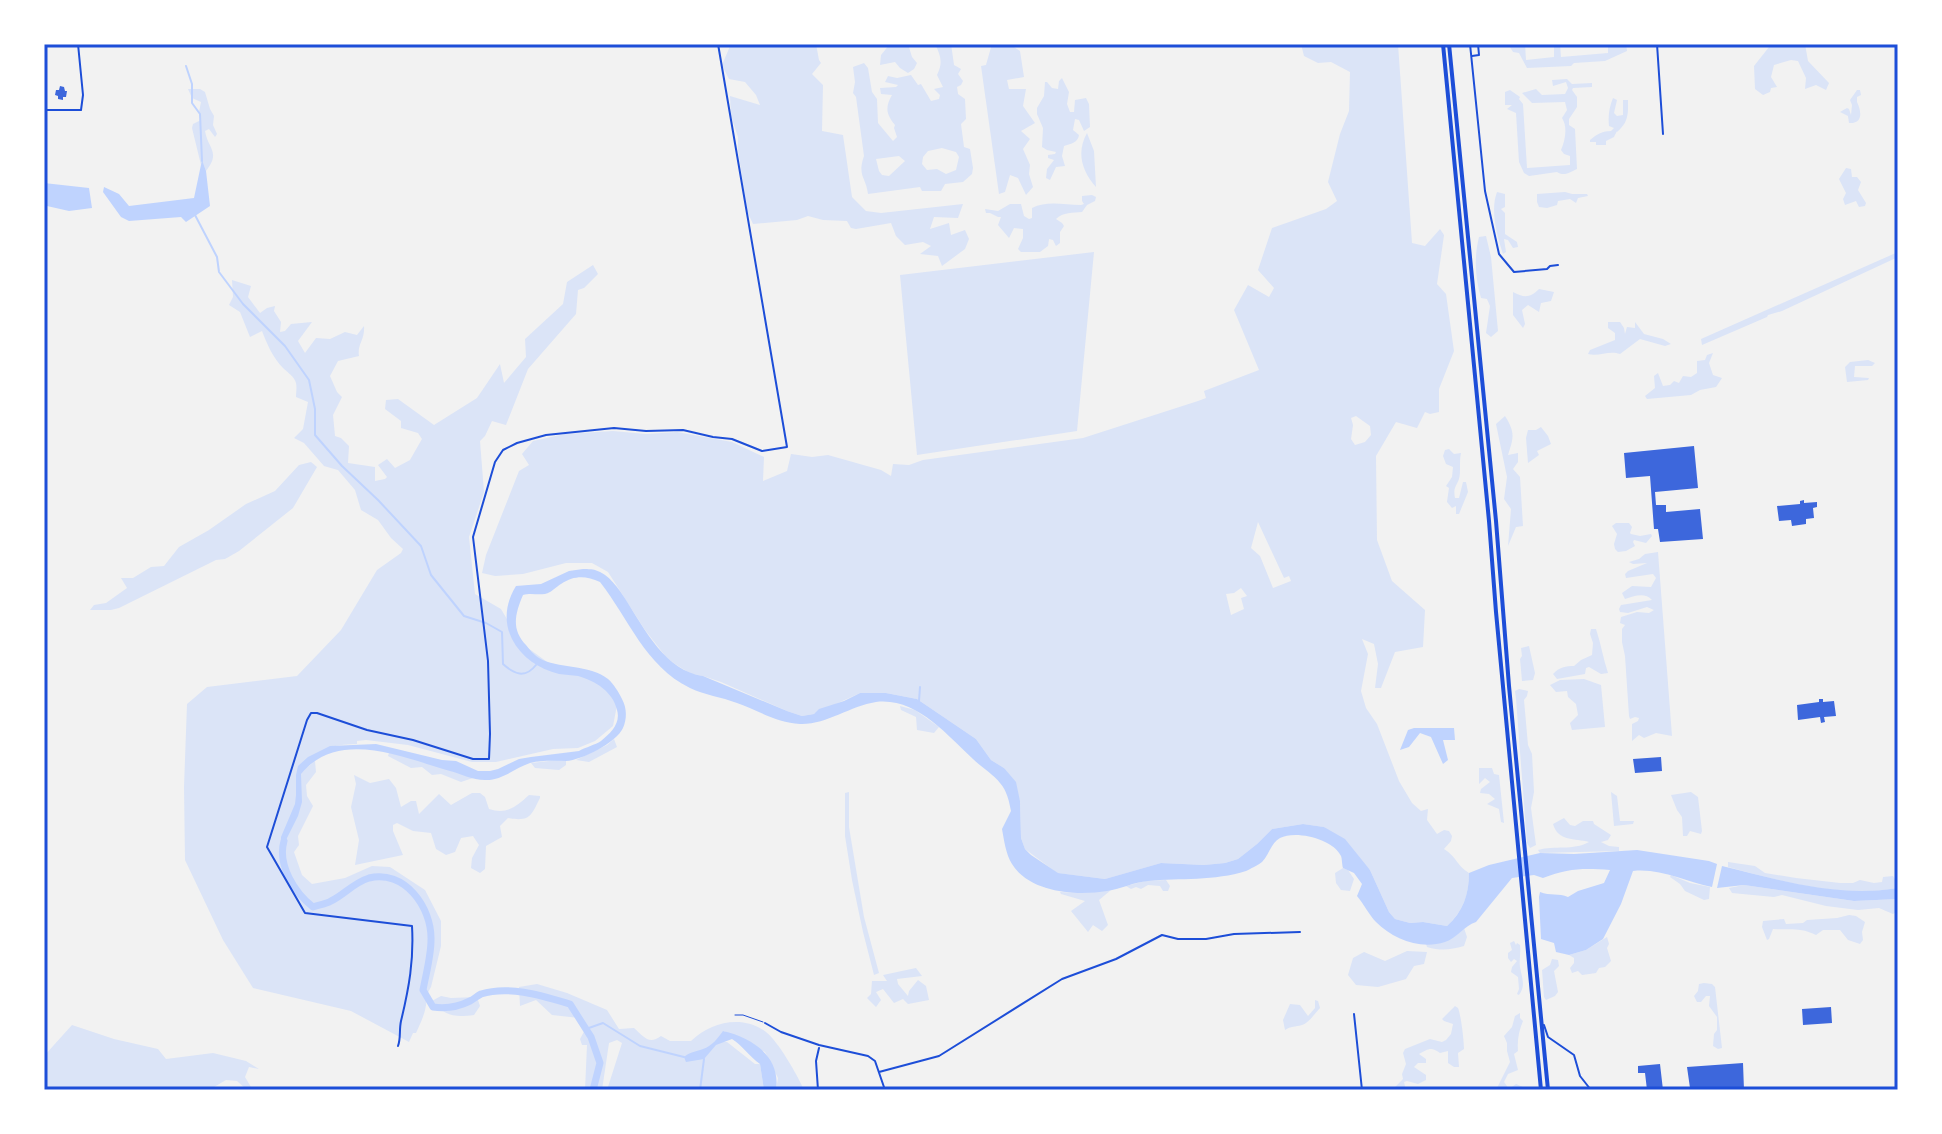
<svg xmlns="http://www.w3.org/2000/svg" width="1942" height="1134" font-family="'PT Sans',sans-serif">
<rect width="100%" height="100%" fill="#f2f2f2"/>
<path fill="#dbe4f7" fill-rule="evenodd" d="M 731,44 L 816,44 L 819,60 L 821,63 L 812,74 L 823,85 L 822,131 L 843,135 L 852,197 L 866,211 L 881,213 L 963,204 L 958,218 L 934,217 L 930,229 L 949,223 L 951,235 L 965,230 L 969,239 L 965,249 L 942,266 L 938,256 L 920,254 L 931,246 L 923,242 L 905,245 L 896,236 L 891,223 L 856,229 L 851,228 L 847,221 L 823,220 L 808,216 L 797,220 L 753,224 L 747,211 L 738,150 L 738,137 L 731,116 L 730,96 L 760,105 L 756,95 L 745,82 L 729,79 L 722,65 Z
M 890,44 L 908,44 L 912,57 L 917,63 L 914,69 L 908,73 L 900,68 L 895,62 L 880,65 L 881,55 Z
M 935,44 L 951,44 L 954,65 L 961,69 L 958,74 L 963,81 L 961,85 L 957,87 L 958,94 L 965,99 L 966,119 L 961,124 L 964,147 L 970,149 L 973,168 L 972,174 L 963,182 L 945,184 L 941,191 L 922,191 L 920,187 L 868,194 C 866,177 857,176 864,156 L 856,97 L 853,93 L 855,82 L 853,67 L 864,63 L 868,68 L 872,92 L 877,99 L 878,123 L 893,141 L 897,137 L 894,128 L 895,125 C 886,114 885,107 892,95 L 881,94 L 880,88 L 896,87 L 898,85 L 885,82 L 888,76 L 897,78 L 911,75 L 918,85 L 921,84 L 931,101 L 939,99 L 940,95 L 934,89 L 943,87 L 937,75 C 943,63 941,56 935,44 ZM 942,148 L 956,152 L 959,157 L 956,170 L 946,174 L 937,169 L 927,170 L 922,164 L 923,157 L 928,151 ZM 899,156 L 905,161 L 889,176 L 882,175 L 879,171 L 876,159 Z
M 992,44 L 1002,44 L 1001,47 L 1014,47 L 1020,51 L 1024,77 L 1007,80 L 1009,89 L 1026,89 L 1023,106 L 1035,123 L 1021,131 L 1030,139 L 1023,149 L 1030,165 L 1029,174 L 1033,187 L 1026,195 L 1018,178 L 1010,175 L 1005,192 L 999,194 L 981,66 L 986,65 Z
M 1301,44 L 1398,44 L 1412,243 L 1425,246 L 1440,229 L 1444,235 L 1437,284 L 1446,294 L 1454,351 L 1439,389 L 1439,412 L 1430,414 L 1425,412 L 1417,428 L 1396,422 L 1376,456 L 1377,540 L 1392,581 L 1425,610 L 1423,647 L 1395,652 L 1381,688 L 1375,688 L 1378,664 L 1374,644 L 1362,639 L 1368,654 L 1361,691 L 1366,708 L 1377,724 L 1399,781 L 1412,803 L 1421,811 L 1428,809 L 1427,820 L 1437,834 L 1444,830 L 1449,831 L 1452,836 L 1451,841 L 1444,849 C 1457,857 1457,866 1469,873 C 1469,895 1463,911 1447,926 L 1423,922 L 1410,923 L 1395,919 L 1389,912 L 1370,870 L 1324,827 L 1303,824 L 1272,829 L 1257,844 L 1238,859 L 1225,863 L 1204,865 L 1161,863 L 1105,879 L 1057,873 L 1025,849 L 1021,838 L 1020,801 L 1004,768 L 991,760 L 976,739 L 917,699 L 886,693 L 860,693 L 814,714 L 802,716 L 787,711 L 721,682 L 703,676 L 691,674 L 675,664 L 666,657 L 645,630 L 608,572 L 592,563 L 566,563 L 523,574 L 495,576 L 482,573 L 486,555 L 519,471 L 529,465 L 522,454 L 533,441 L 565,434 L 613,431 L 646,434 L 677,432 L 732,442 L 764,457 L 763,481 L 787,471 L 791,454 L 812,457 L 828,455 L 881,470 L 891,476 L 893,464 L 909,465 L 923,460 L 1083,438 L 1198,401 L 1206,398 L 1204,391 L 1259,370 L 1234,310 L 1248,285 L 1269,297 L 1274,288 L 1258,270 L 1272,228 L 1326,209 L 1337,201 L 1328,182 L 1340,134 L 1349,111 L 1350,72 L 1331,62 L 1318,63 L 1304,56 ZM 1356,416 L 1370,426 L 1371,435 L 1365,442 L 1355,445 L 1351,439 L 1353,425 L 1351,418 ZM 1258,522 L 1284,578 L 1289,576 L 1291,581 L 1273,588 L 1260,556 L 1251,548 ZM 1241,588 L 1247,596 L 1241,598 L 1244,609 L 1231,615 L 1226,594 L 1234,593 Z
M 1508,44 L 1525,44 L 1526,60 L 1554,57 L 1554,44 L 1560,44 L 1561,57 L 1608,53 L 1608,44 L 1626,44 L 1627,51 L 1605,61 L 1574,63 L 1571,66 L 1527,68 L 1519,53 L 1513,52 Z
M 1794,44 L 1805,44 L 1808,61 L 1829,83 L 1826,90 L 1816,85 L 1805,89 L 1806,78 L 1798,61 L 1791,60 L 1774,65 L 1771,77 L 1777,87 L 1771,88 L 1770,92 L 1763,95 L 1755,89 L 1754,66 L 1769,47 Z
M 1062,78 L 1069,92 L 1067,104 L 1070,112 L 1074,112 L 1075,100 L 1086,98 L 1089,104 L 1090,127 L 1084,131 L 1079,120 L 1075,119 L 1073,130 L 1079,135 C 1078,143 1070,144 1064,146 L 1062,156 L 1065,166 L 1056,167 L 1050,180 L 1046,178 L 1047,169 L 1054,160 L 1048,158 L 1048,155 L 1055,154 L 1056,152 L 1047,150 L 1042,147 L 1043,128 L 1037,114 L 1037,108 L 1044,96 L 1045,82 L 1047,82 L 1052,88 L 1058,89 L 1059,81 Z
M 1567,79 L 1572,84 L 1592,83 L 1592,87 L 1573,88 L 1572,90 L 1577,97 L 1577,107 L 1569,119 L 1569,125 L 1575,129 L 1577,169 C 1570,172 1565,177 1557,172 L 1529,176 L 1524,173 L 1519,162 L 1516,113 L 1507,109 L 1512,105 L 1505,105 L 1505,92 L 1510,90 L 1520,97 L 1519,99 L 1523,104 L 1527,168 L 1570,165 L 1570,156 L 1564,154 L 1561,150 C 1565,141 1568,127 1562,118 L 1567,110 L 1565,102 L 1532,103 L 1522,93 L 1536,89 L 1542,95 L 1565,94 L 1568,88 L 1566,82 L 1553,86 L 1552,80 Z
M 188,89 L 200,89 L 205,92 L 210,109 L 214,116 L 213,125 L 217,134 L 215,137 L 209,129 L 205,131 C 208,149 221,152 206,171 L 202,161 L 201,165 L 192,128 L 193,124 L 201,120 L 199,112 L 201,102 L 192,98 Z
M 1857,90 L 1860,90 L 1861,95 L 1857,97 L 1857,102 C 1861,110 1864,124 1849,123 L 1848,116 L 1840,112 L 1847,108 L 1849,109 L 1851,115 L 1852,105 L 1850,100 Z
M 1613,98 L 1617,100 L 1614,113 L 1617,116 L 1623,115 L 1623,100 L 1628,100 C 1628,110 1629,120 1621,128 C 1614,136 1619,127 1614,137 L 1606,141 L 1606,145 L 1596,145 L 1596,142 L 1590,142 L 1590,140 C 1597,134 1603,131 1611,131 L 1614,128 L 1609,126 C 1608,116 1609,108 1613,98 Z
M 1087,133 L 1094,151 L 1096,187 C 1082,171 1076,153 1087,133 Z
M 1846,168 L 1851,169 L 1852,177 L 1857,177 L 1861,182 L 1858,190 L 1866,203 L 1865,206 L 1859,207 L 1856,201 L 1845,205 L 1843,199 L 1846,193 L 1839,179 Z
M 1497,192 L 1505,194 L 1505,207 L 1501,209 L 1505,213 L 1505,234 L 1517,242 L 1518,247 L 1513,248 L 1508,240 L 1504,239 L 1506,252 L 1503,254 C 1497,236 1490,210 1497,192 Z
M 1565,192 L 1572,194 L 1587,194 L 1588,196 L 1578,198 L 1576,203 L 1570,199 L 1558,201 L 1557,205 L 1547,208 L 1539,207 L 1537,202 L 1537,194 Z
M 1092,195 L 1096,197 L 1095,201 L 1087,205 L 1082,212 C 1073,213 1063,212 1056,219 L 1062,223 L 1064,226 L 1060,232 L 1060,243 L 1056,246 L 1053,240 L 1049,239 L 1048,246 L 1040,252 L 1021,252 L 1018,249 L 1023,238 L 1023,229 L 1014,228 L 1009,238 L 998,225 L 1001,217 L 998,217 L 990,213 L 986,213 L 985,209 L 998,211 L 1010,204 L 1021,204 L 1024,216 L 1029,219 L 1032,218 L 1032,208 C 1047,200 1065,205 1081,205 L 1084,204 L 1082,201 L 1082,196 Z
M 1486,236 L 1491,257 L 1498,331 L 1491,337 L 1486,333 L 1490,306 L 1487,299 L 1481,298 C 1475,278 1474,257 1479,237 Z
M 1094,252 L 1077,431 L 917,455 L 900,275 Z
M 1898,252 L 1898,257 L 1782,311 L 1768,315 L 1767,317 L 1702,345 L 1701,339 Z
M 593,265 L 598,274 L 584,288 L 578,290 L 576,314 L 528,369 L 506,425 L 492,421 L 485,436 L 480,441 L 484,492 L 469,537 L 475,594 L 501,609 L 521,643 L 550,664 L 602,676 L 617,705 L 613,726 L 595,741 L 578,748 L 553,749 L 496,762 L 472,762 L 408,745 L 366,740 L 357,741 L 357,744 C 326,745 324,749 304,770 L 315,761 L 316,772 L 306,785 L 307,796 L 313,806 L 298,836 L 299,845 L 294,852 L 302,875 L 312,884 L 345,878 L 372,866 L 390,867 L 425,890 L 441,921 L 441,946 L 431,987 L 426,996 C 428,1008 421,1022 416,1033 L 413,1033 L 409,1042 L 351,1011 L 253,988 L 223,940 L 185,860 L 184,787 L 187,704 L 207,687 L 297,676 L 341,630 L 377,570 L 401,553 L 403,549 L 391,538 L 378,520 L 361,510 L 355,490 L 338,470 L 324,466 L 304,443 L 294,438 L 303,429 L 308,402 L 296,397 C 296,393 297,388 296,383 C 294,376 287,372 283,368 C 273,358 267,344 262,331 L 250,337 L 240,312 L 229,305 L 233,297 L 232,280 L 251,286 L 248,297 L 260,313 L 267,308 L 275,306 L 274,311 L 281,322 L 280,332 L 285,331 L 291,324 L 312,322 L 298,341 L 305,353 L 316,338 L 330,339 L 345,332 L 357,335 L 364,326 C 365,340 357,344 359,356 L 338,361 L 330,376 L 337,392 L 342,397 L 333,415 L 335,436 L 341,438 L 349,446 L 348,463 L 375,467 L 375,481 L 385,479 L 387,477 L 378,465 L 387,459 L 395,468 L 410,460 L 422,439 L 418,433 L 401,428 L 401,421 L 385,409 L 386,400 L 398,399 L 434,425 L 477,398 L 500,364 L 504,383 L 526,357 L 525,339 L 563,304 L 567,282 Z
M 1539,289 L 1554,292 L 1551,301 L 1541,303 L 1539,312 L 1528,305 L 1522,310 L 1525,324 L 1523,328 L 1513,315 L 1513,292 C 1524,298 1530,298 1539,289 Z
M 1608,322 L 1620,322 L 1624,328 L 1625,334 L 1627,327 L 1635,328 L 1635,322 L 1644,334 L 1663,339 L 1671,344 L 1665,346 L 1640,339 L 1620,354 C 1609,350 1599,357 1588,354 L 1590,350 L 1615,340 L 1615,333 L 1608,328 Z
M 1713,353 L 1709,363 L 1713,375 L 1722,378 L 1716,387 L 1700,390 L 1691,395 L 1647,399 L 1645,396 L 1655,388 L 1654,376 L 1658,373 L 1663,386 L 1670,385 L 1674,381 L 1679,383 L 1683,376 L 1691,377 L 1697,373 L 1697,361 L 1705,360 L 1707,355 Z
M 1868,360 L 1875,363 L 1872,366 L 1855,366 L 1854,377 L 1869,378 L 1868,380 L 1847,382 L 1845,367 L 1850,362 Z
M 1505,416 C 1515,432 1514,437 1508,455 L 1518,453 L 1518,462 L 1513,469 L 1520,477 L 1523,526 L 1516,527 L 1508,546 L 1511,509 L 1504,499 L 1507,477 L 1496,424 Z
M 1541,427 L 1548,436 L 1551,444 L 1537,451 L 1539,455 L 1528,463 L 1526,438 L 1528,430 L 1536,430 Z
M 1449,449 L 1454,454 L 1461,453 C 1459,461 1461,472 1459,479 C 1456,487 1453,488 1455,498 L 1459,498 L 1463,482 L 1466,482 L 1468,492 L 1459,514 L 1456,514 L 1456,506 L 1452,508 L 1447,502 L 1449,488 L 1446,486 L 1452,477 L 1453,467 L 1446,464 L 1443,456 L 1445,450 Z
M 311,462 L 317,467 L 293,508 L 239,551 L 225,559 L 216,560 L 119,608 L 111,610 L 90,610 L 94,605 L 106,603 L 127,588 L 121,578 L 133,578 L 151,567 L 164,566 L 179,547 L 209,530 L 246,504 L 275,491 L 299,465 Z
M 1616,523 L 1629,523 L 1632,527 L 1630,533 L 1631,534 L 1640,536 L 1651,534 L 1652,536 L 1646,543 L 1634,540 L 1633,542 L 1635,546 L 1626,551 L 1618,552 L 1615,549 L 1614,544 L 1617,534 L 1612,526 Z
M 1658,552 L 1672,736 L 1656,733 L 1644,738 L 1639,735 L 1632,741 L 1632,724 L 1638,721 L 1639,718 L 1635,717 L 1630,719 L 1629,716 L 1625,656 L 1622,642 L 1622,629 L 1625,625 L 1620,623 L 1621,617 L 1637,612 L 1649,613 L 1654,610 L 1647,607 L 1628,613 L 1620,612 L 1619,609 L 1621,605 L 1652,600 C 1645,592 1634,596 1625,599 L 1622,593 L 1632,586 L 1651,587 L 1656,578 L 1653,574 L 1626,578 L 1625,574 L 1628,571 L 1647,563 L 1633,564 L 1629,562 L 1639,559 L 1645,554 Z
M 1591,629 L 1596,629 C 1601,644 1603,658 1608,673 L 1601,674 L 1589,667 L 1586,668 L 1585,674 L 1557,679 L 1553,674 C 1559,667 1566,666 1574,666 L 1581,660 L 1592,655 L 1593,643 L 1590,634 Z
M 1529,646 L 1535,673 L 1533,680 L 1522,681 L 1520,659 L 1522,656 L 1521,648 Z
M 1584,679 L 1601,685 L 1605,727 L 1572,730 L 1570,723 L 1578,715 L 1576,704 L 1568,697 L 1567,691 L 1556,692 L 1550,685 L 1560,680 Z
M 1519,689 L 1528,691 L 1527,696 L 1524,700 L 1528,745 L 1532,754 L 1534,792 L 1531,808 L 1536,845 L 1530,848 L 1527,843 L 1516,699 L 1515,691 Z
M 900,706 L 915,710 L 939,727 L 934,733 L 917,730 L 916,717 L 901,710 Z
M 614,739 L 617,747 L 589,762 L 576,760 L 607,745 Z
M 389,753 L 404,755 L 473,778 L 461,782 L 441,774 L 432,775 L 422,767 L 411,768 L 388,756 Z
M 558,760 L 566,761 L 566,765 L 559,770 L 535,768 L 531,763 Z
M 1479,768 L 1492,768 L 1494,774 L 1499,775 L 1504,823 L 1501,822 L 1499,809 L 1487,804 L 1495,799 L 1489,794 L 1480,793 L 1481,789 L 1490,782 L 1485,778 L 1479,784 Z
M 354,775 L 370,783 L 389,779 L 396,788 L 401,807 L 411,801 L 416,801 L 419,814 L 439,794 L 451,805 L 472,793 L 480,793 L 485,797 L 489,809 C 507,815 517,806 529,795 L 540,796 L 540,798 C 531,816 530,822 508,818 L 500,826 L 502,837 L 486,846 L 485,869 L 480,873 L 471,868 L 472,858 L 479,845 L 473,836 L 461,838 L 455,852 L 446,855 L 436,849 L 431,833 L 413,831 L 397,823 L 393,825 L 393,831 L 403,855 L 355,865 L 359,840 L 351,807 L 356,784 Z
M 849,792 L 849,827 L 864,917 L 879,973 L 874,975 L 863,932 L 852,880 L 845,836 L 845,793 Z
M 1611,792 L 1617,796 L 1620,821 L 1634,821 L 1633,824 L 1614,826 Z
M 1691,792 L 1698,797 L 1702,831 L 1701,834 L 1690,831 L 1687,836 L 1683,836 L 1682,817 L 1677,810 L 1671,795 Z
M 1564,818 L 1570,825 L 1575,826 L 1583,821 L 1593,821 L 1594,824 L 1611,835 L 1608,840 L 1601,842 L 1609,846 L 1619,847 L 1619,851 L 1540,853 L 1538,850 C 1555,845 1573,851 1589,842 C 1575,838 1558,842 1553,824 Z
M 1728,862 L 1755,866 L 1765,873 L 1796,878 L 1840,883 L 1853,883 L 1860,880 L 1874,883 L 1882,882 L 1883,877 L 1893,876 L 1897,883 L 1898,882 L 1898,888 C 1840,898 1784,882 1728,867 Z
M 1343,868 L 1348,870 L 1354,879 L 1350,891 L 1341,890 L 1336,883 L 1335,873 Z
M 1671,875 L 1690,883 L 1710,887 L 1709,899 L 1704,900 L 1685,891 L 1680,884 L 1670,877 Z
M 1166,880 L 1170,886 L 1168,891 L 1163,891 L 1160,886 L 1148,885 L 1141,889 L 1136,887 L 1131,889 L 1126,886 L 1145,881 Z
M 1744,885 L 1854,901 L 1898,899 L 1898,911 L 1893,914 L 1879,908 L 1858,910 L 1826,906 L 1782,895 L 1774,897 L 1732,893 L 1729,888 Z
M 1111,890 L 1099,900 L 1108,925 L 1102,931 L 1093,925 L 1088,932 L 1071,911 L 1085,901 L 1061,894 L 1060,892 L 1079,893 Z
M 1849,915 L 1856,916 L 1865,922 L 1862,932 L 1863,940 L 1860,944 L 1848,940 L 1840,930 L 1823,930 L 1816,935 C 1800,927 1791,930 1773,929 L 1769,939 L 1767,940 L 1762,927 L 1763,921 L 1784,919 L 1786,924 L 1803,923 L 1807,920 L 1837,918 Z
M 1464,928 L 1467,937 L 1464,946 C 1450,950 1441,951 1427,947 L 1426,944 C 1441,945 1453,938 1464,928 Z
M 1607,937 L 1609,944 L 1607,948 L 1611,961 L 1605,967 L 1599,968 L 1596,973 L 1582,975 L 1578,971 L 1572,973 L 1570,968 L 1574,963 L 1574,958 L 1569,955 L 1586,950 Z
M 1514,941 L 1516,945 L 1517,943 L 1520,945 C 1521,952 1519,960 1520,967 C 1522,979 1526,985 1519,995 L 1517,994 L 1519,989 L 1518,977 L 1511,972 L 1512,967 L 1517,961 L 1514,959 L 1511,962 L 1508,958 L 1508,953 L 1512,950 L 1510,943 Z
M 1407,951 L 1427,952 L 1424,964 L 1414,966 L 1406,979 L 1378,987 L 1356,985 L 1348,975 L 1353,958 L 1364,952 L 1385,961 Z
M 1552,959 L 1558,960 L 1559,966 L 1554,971 L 1558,992 L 1555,996 L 1546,1000 L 1544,997 L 1542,970 L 1550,965 Z
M 916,968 L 922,976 L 897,979 L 898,984 L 908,996 L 909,991 L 918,980 L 926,986 L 929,1000 L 908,1004 L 903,999 L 894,1003 L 883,989 L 876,992 L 881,1000 L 876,1007 L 867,998 L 871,994 L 872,981 L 887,981 L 883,975 Z
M 1704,983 L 1712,984 L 1715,987 L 1722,1048 L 1718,1049 L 1713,1046 L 1714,1034 L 1717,1030 L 1717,1017 L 1709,1006 L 1710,996 L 1706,996 L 1701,1002 L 1697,1002 L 1694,996 L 1698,991 L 1699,984 Z
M 537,984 L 567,993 L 607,1010 L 619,1029 L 634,1028 C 644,1037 649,1045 661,1036 L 670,1041 L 691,1041 C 710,1022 743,1014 766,1032 C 778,1041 798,1076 804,1090 L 776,1090 L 778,1078 L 765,1052 L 724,1031 L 716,1041 L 727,1042 L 755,1064 L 760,1064 L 764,1090 L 607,1090 L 622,1043 L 617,1040 L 609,1043 L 602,1090 L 585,1090 L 587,1045 L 582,1045 L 580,1039 L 586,1028 L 579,1018 L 552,1015 L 536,1000 L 520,1006 L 519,987 Z
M 441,996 L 451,998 L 477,997 L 480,1006 L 474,1015 C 452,1018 447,1015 430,1002 Z
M 1315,1000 L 1318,1001 L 1320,1008 C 1315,1013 1309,1023 1302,1025 C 1295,1027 1291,1026 1285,1030 L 1283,1020 L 1290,1004 L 1300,1005 L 1308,1016 L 1315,1008 Z
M 1455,1006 L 1458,1008 C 1461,1015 1464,1041 1464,1049 L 1458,1053 L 1459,1067 L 1454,1067 L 1448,1063 L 1448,1051 L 1440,1053 C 1431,1046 1428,1049 1419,1054 L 1426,1059 L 1426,1063 L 1418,1063 L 1414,1067 L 1426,1075 L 1426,1080 L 1418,1084 L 1407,1081 L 1404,1082 L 1406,1090 L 1392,1090 L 1403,1079 L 1402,1074 L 1406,1064 L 1403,1053 L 1405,1049 L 1430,1039 L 1442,1042 L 1446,1040 L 1451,1034 L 1453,1024 L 1444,1021 L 1442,1019 Z
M 1520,1013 L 1520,1018 L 1523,1021 C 1519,1031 1517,1040 1518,1051 L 1514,1054 L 1518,1070 L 1508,1074 L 1504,1082 L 1509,1089 L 1516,1084 L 1523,1087 L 1525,1090 L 1496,1090 L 1510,1062 L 1507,1051 L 1507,1043 L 1504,1036 L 1512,1027 L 1515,1016 Z
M 72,1025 L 114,1039 L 158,1049 L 166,1059 L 213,1053 L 246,1061 L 259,1069 L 249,1067 L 245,1077 L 251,1087 L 246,1089 L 237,1081 L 226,1080 L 209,1090 L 44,1090 L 44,1056 Z"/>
<path fill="#bfd3fe" d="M 202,160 L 206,171 L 210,206 L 186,222 L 181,217 L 129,221 L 121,217 L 103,192 L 104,187 L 119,194 L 129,206 L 194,198 Z
M 44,183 L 89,188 L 92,208 L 69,211 L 47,206 L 44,208 Z
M 583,569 C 584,569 594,569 595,570 C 609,574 619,589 626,600 C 645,630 666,671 703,676 L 787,711 L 802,716 L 814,714 L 819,709 L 844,701 L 860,693 L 886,693 L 917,699 L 976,739 L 991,760 L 1004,768 L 1016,782 L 1020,801 L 1021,838 L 1025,849 L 1031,855 L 1058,873 L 1105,879 L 1161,863 L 1204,865 L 1225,863 L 1238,859 L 1257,844 L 1272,829 L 1303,824 L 1324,827 L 1345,839 L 1370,870 L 1389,912 L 1395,919 L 1410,923 L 1423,922 L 1447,926 C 1463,912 1469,894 1469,873 L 1489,865 L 1540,853 L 1574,854 L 1637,850 L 1709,861 L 1717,864 L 1712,887 C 1686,882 1661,868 1633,871 L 1621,904 L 1603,939 L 1586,950 L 1569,955 L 1556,952 L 1554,943 L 1541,939 L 1539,897 L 1540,892 C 1550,896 1559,893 1568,897 L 1578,891 L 1604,883 L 1610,870 C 1584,868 1568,868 1543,878 L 1534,875 L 1512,878 L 1476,922 C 1464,926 1457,938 1445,942 C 1420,950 1393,939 1376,922 C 1369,915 1364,904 1357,896 L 1362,884 L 1354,873 L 1343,868 C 1342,865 1342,858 1341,856 C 1333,839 1296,830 1280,838 C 1271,843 1269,855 1262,862 C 1258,865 1250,869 1246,871 C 1215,881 1180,878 1148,881 C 1134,882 1121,889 1107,891 C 1077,896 1030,893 1012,864 C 1006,855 1004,840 1002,829 L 1011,811 C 1009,801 1007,791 1000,783 C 993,774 981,767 973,759 C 947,735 916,697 876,702 C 850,706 826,725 800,724 C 777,723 757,710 737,703 C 721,697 705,695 690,688 C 645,666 629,619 600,582 C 586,576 575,575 561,584 C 559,585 552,591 550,592 C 541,597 533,592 523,595 C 515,614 511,629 526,645 C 529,649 534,655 539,658 C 557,669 590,664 608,679 C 614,684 619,693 622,699 C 627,708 627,719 623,728 C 616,743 582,760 566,761 C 555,761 542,760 530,763 C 515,768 501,781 485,780 C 472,780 462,774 450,771 C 404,758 339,728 301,774 L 302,802 L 298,816 L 281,850 L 281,837 L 295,804 L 296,795 L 296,775 L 298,766 L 308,757 L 330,746 L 376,744 L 442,760 L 456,761 L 478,771 L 490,771 L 498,769 L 519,759 L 531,757 L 579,751 C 586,747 595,745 601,741 C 611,733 621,723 617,710 C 613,692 596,681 578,676 C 572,675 565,675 559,674 C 539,669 521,657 512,639 C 503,621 506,602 516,586 L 541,584 L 569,571 Z
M 1414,728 L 1454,728 L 1455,740 L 1443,740 L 1448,760 L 1443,764 L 1431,737 L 1420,733 L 1409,747 L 1400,750 L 1408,730 Z
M 1722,866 C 1780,880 1838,898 1898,888 L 1898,899 L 1854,901 L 1744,885 L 1717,888 Z
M 723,1031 C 753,1038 781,1057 776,1090 L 764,1090 L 760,1064 C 749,1056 743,1046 732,1039 L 716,1045 L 704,1059 L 686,1062 L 684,1057 C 690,1052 695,1052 703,1049 C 712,1046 717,1039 723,1031 Z"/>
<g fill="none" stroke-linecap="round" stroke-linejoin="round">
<path stroke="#bfd3fe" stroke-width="2" d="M 186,66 L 192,84 L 192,103 L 200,114 L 202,161
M 195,215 L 217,257 L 219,272 L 243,304 L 285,346 L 309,380 L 315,409 L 315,435 L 342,466 L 378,500 L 421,546 L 431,575 L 464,616 L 486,623 L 502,632 L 503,664 C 514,674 525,679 536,665
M 919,701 L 920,687
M 586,1029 L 603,1023 L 640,1046 L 684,1057
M 700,1090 L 704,1059"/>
<path stroke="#bfd3fe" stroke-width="7" d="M 284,841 C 277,865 295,893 313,907 C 319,905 326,904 331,901 C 344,895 353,883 369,878 C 404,869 432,907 431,940 C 431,956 426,974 423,990 L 433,1007 C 447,1009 458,1007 470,1001 C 474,999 477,996 481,994 C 509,985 543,996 570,1004 L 591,1037 L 600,1063 L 593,1090"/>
</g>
<path fill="#3d67dc" d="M 60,86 L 64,87 L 65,91 L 67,91 L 66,97 L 63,97 L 63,100 L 58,99 L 58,96 L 55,95 L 56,90 L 59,90 Z
M 1694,446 L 1698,488 L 1655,492 L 1656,505 L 1666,505 L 1666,512 L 1700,509 L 1703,539 L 1660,542 L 1658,529 L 1654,529 L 1650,476 L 1626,478 L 1624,453 Z
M 1804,500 L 1804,503 L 1817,502 L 1817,507 L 1813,508 L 1814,518 L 1806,519 L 1806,524 L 1792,526 L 1791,520 L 1779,521 L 1777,506 L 1800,504 L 1800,501 Z
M 1819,699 L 1823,699 L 1823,702 L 1834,701 L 1836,716 L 1824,717 L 1825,722 L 1821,723 L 1820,717 L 1798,720 L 1797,705 L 1819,702 Z
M 1661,757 L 1662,771 L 1635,773 L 1633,759 Z
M 1831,1007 L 1832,1023 L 1803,1025 L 1802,1009 Z
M 1743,1063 L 1744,1090 L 1691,1090 L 1690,1088 L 1687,1067 Z
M 1660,1064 L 1663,1090 L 1647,1090 L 1645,1073 L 1638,1073 L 1638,1066 Z"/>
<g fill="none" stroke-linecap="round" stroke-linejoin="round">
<path stroke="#1d4ed8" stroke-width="1" d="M 735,1015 L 743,1015 L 763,1022"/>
<path stroke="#1d4ed8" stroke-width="2" d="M 1470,44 L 1485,191 L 1499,254 L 1514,272 L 1547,269 L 1550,266 L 1558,265
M 1657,44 L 1663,134
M 1472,56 L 1479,55 L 1478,44
M 44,110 L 81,110 L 83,95 L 78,44
M 1354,1014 L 1362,1090
M 765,1023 L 781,1032 L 819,1045 L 868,1056 L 875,1061 L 885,1090
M 1544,1025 L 1548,1037 L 1574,1055 L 1580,1076 L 1591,1090
M 398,1046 C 401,1038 399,1030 401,1021 C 409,988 414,960 412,926 L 305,913 L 267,847 L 307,720 L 311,713 L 317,713 L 367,730 L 413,740 L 473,759 L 489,759 L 490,734 L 488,661 L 473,537 L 495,462 L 503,450 L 517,443 L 546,435 L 614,428 L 646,431 L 683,430 L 713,437 L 732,439 L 762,451 L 787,447 L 718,44
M 879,1072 L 939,1056 L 1062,979 L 1116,959 L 1162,935 L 1178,939 L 1206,939 L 1234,934 L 1300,932
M 818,1090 L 816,1061 L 819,1048"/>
<path stroke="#1d4ed8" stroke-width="4" d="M 1443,44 L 1489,521 L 1496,612 L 1541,1090
M 1449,44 L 1496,521 L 1509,686 L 1548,1090"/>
</g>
<rect width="1942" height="1134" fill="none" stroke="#ffffff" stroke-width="92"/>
<rect x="46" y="46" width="1850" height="1042" fill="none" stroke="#1d4ed8" stroke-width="3"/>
</svg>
